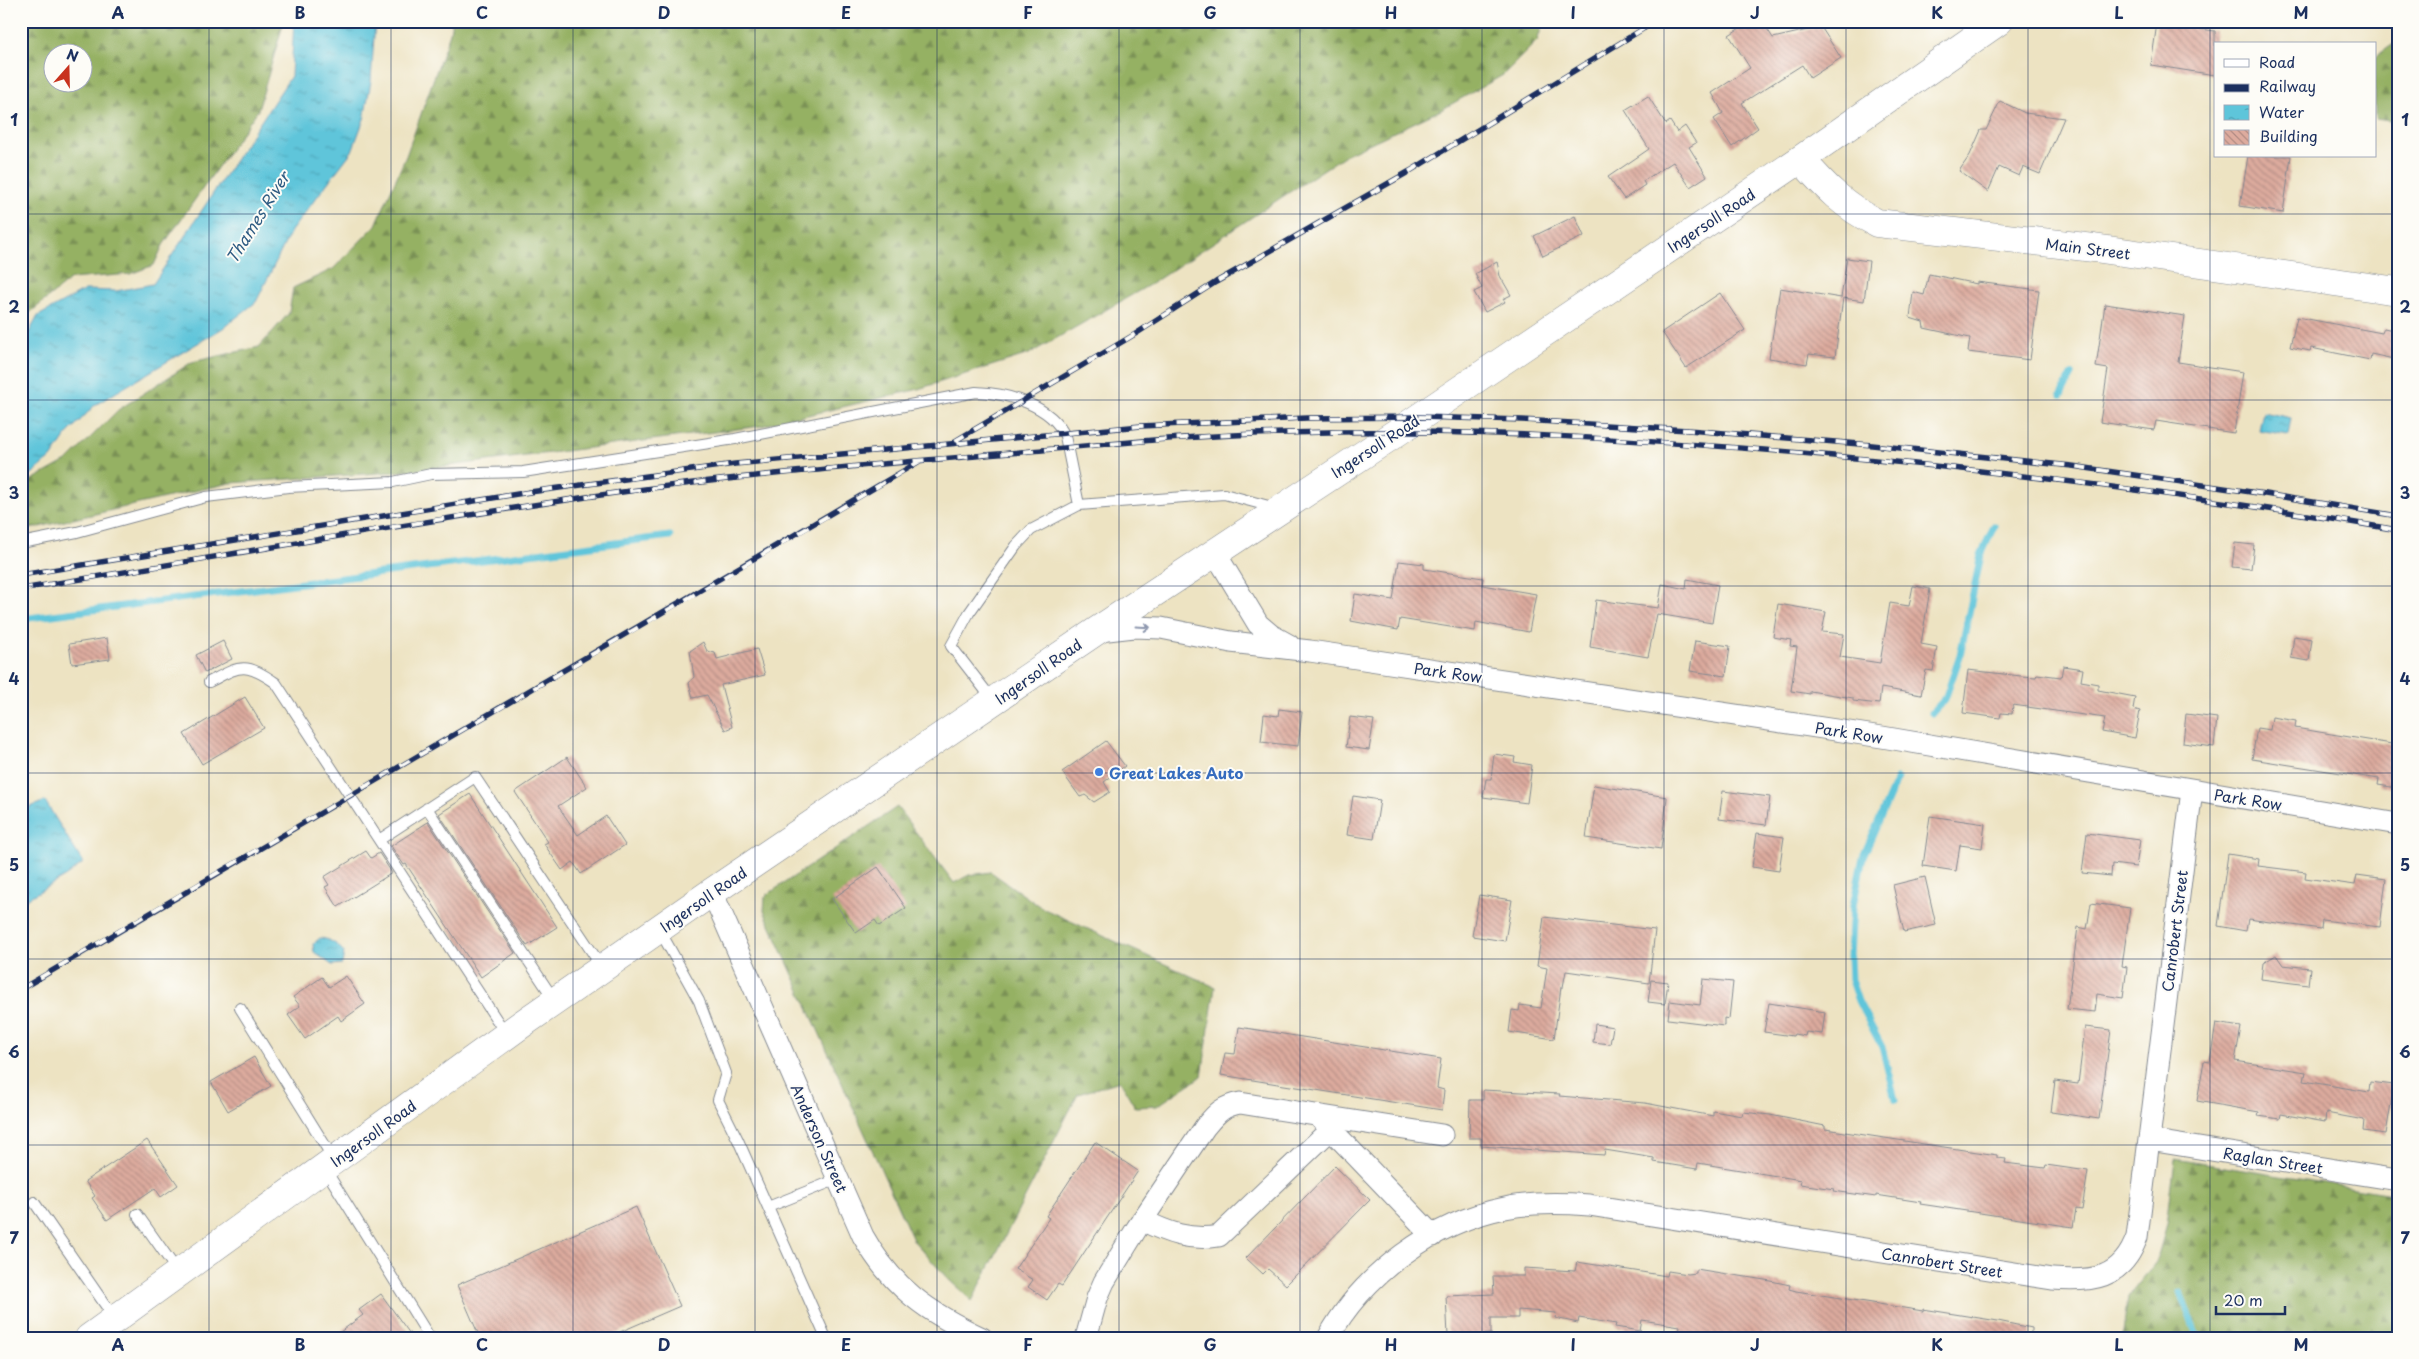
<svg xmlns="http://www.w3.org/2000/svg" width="2419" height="1359" font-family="'Playpen Sans',sans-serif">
<defs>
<pattern id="forest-firs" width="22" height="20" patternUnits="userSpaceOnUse" patternTransform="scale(1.25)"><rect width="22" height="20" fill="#95b163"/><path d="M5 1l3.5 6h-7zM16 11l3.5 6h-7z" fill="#799055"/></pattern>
<pattern id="water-ripples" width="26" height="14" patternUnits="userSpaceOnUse" patternTransform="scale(1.25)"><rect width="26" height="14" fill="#5ec5da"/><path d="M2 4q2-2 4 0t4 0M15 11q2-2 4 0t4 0" fill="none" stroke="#4da0b4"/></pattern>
<pattern id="building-back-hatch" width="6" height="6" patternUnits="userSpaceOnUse" patternTransform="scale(1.25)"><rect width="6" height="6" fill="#ddab9e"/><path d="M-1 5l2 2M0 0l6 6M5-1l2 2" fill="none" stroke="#b28c84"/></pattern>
</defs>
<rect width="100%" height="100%" fill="#fdfcf7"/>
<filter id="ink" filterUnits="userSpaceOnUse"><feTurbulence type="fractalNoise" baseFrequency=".02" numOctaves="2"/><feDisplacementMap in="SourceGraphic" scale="10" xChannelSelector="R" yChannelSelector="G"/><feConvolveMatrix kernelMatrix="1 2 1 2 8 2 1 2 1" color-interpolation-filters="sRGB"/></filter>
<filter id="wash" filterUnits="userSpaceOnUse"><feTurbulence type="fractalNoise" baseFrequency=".0096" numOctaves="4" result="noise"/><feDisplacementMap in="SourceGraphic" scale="20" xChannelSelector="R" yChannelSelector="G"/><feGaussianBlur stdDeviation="1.12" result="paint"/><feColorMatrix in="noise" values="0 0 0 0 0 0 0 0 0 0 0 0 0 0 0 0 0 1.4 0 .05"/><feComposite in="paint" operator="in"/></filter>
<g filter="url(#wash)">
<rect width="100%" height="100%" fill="#ede3c2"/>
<path fill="url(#forest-firs)" stroke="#587060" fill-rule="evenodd" d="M 21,21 L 284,21 L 258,110 L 163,245 L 154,265 L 130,274 L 71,279 L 21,320 ZM 52,52 L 82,52 L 82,82 L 52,82 Z
M 452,21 L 1544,21 L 1537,41 L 1503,75 L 1441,110 L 1347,154 L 1151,284 L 1029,354 L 915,390 L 761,426 L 409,471 L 230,483 L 21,531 L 21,486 L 68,460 L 118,410 L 192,362 L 259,347 L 289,313 L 293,288 L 333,269 L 376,225 L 406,156 L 450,33 Z
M 2398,41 L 2398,122 L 2375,119 L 2375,57 Z
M 897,807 L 954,883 L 969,875 L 991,872 L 1042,908 L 1215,987 L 1202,1076 L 1157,1106 L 1135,1107 L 1120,1081 L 1078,1094 L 972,1301 L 948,1279 L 913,1240 L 764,911 L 765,897 L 771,892 Z
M 2175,1159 L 2398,1195 L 2398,1338 L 2122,1338 L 2128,1297 L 2156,1262 L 2167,1225 Z"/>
<path fill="url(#water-ripples)" stroke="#3c7a9c" d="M 294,21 L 375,21 L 371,81 L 364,119 L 352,151 L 291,231 L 256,302 L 223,328 L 95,405 L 68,433 L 51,458 L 21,483 L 21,347 L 38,316 L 85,290 L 116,291 L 153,284 L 291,76 Z
M 2263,412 L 2291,418 L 2288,435 L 2259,430 Z
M 45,801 L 83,863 L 66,876 L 21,902 L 21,811 Z
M 320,938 C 330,939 337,944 344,952 L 342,964 L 332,965 L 314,952 L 313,944 Z"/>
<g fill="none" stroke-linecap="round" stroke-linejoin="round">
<path stroke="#5ec5da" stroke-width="7" d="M 2061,395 L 2072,375
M 21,619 L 670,536
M 1932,713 L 1945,699 L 1960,656 L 1981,555 L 1994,526
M 1895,1099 L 1882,1047 L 1858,1001 L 1851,980 L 1850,956 L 1853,906 L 1863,857 L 1897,779
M 2180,1292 L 2198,1338"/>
</g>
<g id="blocks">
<path fill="url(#building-back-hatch)" d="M 1751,21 L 1762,21 L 1773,38 L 1821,27 L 1841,58 L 1810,78 L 1802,65 L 1742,103 L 1758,128 L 1732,147 L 1714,119 L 1723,113 L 1712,93 L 1750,68 L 1729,35 Z
M 2157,23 L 2215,31 L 2215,75 L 2151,65 Z
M 1648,96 L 1666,124 L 1670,121 L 1677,132 L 1685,126 L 1696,143 L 1689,147 L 1707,176 L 1690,187 L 1673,162 L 1643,181 L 1645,185 L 1624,199 L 1608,177 L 1649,149 L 1625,110 Z
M 2000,101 L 2025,113 L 2064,118 L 2040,174 L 2023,167 L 2019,176 L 1999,167 L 1988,192 L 1959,171 L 1970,155 L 1981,130 L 1986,130 Z
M 2248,156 L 2291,156 L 2283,213 L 2240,206 Z
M 1575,216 L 1584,236 L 1543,256 L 1534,236 Z
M 1847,258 L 1869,261 L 1864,301 L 1843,298 L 1835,357 L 1809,354 L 1807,364 L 1769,358 L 1780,288 L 1841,298 Z
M 1497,262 L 1500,276 L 1511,295 L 1503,299 L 1505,302 L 1485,312 L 1474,292 L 1482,288 L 1475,274 Z
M 1929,274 L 1977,284 L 1977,282 L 2039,290 L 2030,360 L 1968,352 L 1970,338 L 1924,328 L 1923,322 L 1910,318 L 1913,292 L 1924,295 Z
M 1720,293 L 1745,330 L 1686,368 L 1662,332 Z
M 2105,304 L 2185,316 L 2178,362 L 2243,372 L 2234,433 L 2156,421 L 2154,430 L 2100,422 L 2108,369 L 2096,367 Z
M 2297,317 L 2382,333 L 2384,328 L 2398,331 L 2398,360 L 2371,354 L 2370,360 L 2311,348 L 2310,351 L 2290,347 Z
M 2235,543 L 2254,545 L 2251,569 L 2232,567 Z
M 1399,561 L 1424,564 L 1424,569 L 1483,578 L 1482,585 L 1536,594 L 1529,632 L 1476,622 L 1475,631 L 1400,619 L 1398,630 L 1351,621 L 1355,594 L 1393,600 Z
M 1687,579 L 1718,585 L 1712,623 L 1657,614 L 1648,657 L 1590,647 L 1596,600 L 1658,608 L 1662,584 L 1686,589 Z
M 1913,586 L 1930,589 L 1921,644 L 1937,647 L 1933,671 L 1926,670 L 1921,695 L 1881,688 L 1879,704 L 1853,701 L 1853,698 L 1810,691 L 1810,694 L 1791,691 L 1797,647 L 1790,646 L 1791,640 L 1773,637 L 1778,604 L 1826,612 L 1822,632 L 1844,634 L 1840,657 L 1880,663 L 1890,603 L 1909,606 Z
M 2294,636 L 2312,639 L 2309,661 L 2291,658 Z
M 107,638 L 110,659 L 72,664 L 69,644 Z
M 223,641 L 232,659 L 205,673 L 196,655 Z
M 1695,641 L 1730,646 L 1726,676 L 1690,671 Z
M 703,642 L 707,651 L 715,653 L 717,659 L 757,649 L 765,675 L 721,685 L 732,727 L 725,730 L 707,695 L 693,698 L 689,683 L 694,677 L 690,651 Z
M 2063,666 L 2083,669 L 2081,681 L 2098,684 L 2098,690 L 2135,697 L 2133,709 L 2140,711 L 2135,738 L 2102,732 L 2105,718 L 2013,705 L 2012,714 L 2001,713 L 2000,718 L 1963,713 L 1968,670 L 2021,676 L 2036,677 L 2037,674 L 2061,677 Z
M 245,697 L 264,728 L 202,764 L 184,734 Z
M 1279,709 L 1302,712 L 1298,746 L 1261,742 L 1264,714 L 1278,716 Z
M 2186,714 L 2217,718 L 2214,747 L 2183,743 Z
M 1350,717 L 1374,720 L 1369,750 L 1346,747 Z
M 2272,717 L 2296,721 L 2295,728 L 2398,745 L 2398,788 L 2378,785 L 2379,779 L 2252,759 L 2257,728 L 2270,730 Z
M 1106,741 L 1125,766 L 1104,782 L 1110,792 L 1094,802 L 1085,795 L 1080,797 L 1062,772 Z
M 1494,754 L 1515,757 L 1514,762 L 1532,765 L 1527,803 L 1483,797 L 1486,779 L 1491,779 Z
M 567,757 L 587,787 L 558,806 L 578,835 L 606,816 L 625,845 L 581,874 L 573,862 L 562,870 L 544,844 L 548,842 L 515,792 Z
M 1594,785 L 1667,797 L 1661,849 L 1586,838 Z
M 1723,791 L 1770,797 L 1766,825 L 1719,819 Z
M 470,794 L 557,927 L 527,946 L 439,814 Z
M 1353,796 L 1380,800 L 1374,839 L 1347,835 Z
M 1930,816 L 1985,824 L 1982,848 L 1960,845 L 1956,871 L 1923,866 Z
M 428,822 L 515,953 L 481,977 L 406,864 L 404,865 L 391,846 Z
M 1757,833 L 1784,837 L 1779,871 L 1752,867 Z
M 2087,833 L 2140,840 L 2136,867 L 2112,864 L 2111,876 L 2082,873 Z
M 366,851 L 371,858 L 379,853 L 392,873 L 338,907 L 325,887 L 329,885 L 324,877 Z
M 2228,854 L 2259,859 L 2258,866 L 2306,872 L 2305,878 L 2355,885 L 2357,875 L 2386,879 L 2380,927 L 2322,920 L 2321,929 L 2248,919 L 2246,931 L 2218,926 Z
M 878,867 L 906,908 L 879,926 L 875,920 L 856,933 L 832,899 Z
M 1925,877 L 1936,925 L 1904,932 L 1893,885 Z
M 1479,895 L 1512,900 L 1505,941 L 1472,936 Z
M 2091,903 L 2130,908 L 2122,966 L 2127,967 L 2123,998 L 2097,994 L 2095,1012 L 2067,1009 L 2078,927 L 2087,929 Z
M 1544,917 L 1655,930 L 1649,983 L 1566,971 L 1563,987 L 1561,987 L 1554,1039 L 1509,1032 L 1512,1010 L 1519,1011 L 1520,1005 L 1541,1008 L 1547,968 L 1537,966 Z
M 2276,955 L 2283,965 L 2310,968 L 2308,985 L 2261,979 L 2263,963 Z
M 346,976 L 365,1004 L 341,1021 L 338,1016 L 305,1039 L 288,1015 L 300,1006 L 293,997 L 322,977 L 329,987 Z
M 1703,979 L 1733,982 L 1729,1019 L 1724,1018 L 1724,1026 L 1668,1019 L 1670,1001 L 1700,1005 Z
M 1651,980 L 1668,982 L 1665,1004 L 1648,1002 Z
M 1769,1003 L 1825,1012 L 1822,1034 L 1806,1032 L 1805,1036 L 1794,1034 L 1793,1036 L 1764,1032 Z
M 2216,1023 L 2241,1027 L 2235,1061 L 2306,1072 L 2304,1081 L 2369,1092 L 2370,1082 L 2394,1085 L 2386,1134 L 2363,1131 L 2364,1120 L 2326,1113 L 2325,1122 L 2281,1114 L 2280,1119 L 2258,1116 L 2259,1112 L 2197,1101 L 2204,1061 L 2210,1062 Z
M 1595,1024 L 1613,1027 L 1610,1044 L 1593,1042 Z
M 1239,1027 L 1441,1059 L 1437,1088 L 1444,1090 L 1442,1110 L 1221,1075 L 1225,1053 L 1235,1054 Z
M 2085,1027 L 2111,1030 L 2099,1119 L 2051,1112 L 2055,1081 L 2078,1084 Z
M 254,1057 L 271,1086 L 228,1111 L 211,1082 Z
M 1483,1090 L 1560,1094 L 1559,1096 L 1645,1103 L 1713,1116 L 1713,1111 L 1742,1116 L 1743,1112 L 1770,1115 L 1825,1126 L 1825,1129 L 1997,1155 L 1997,1158 L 2006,1159 L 2005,1163 L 2045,1168 L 2046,1165 L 2088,1171 L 2082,1210 L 2076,1209 L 2073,1227 L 1920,1204 L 1921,1202 L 1876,1195 L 1876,1197 L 1833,1191 L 1834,1189 L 1800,1184 L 1801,1180 L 1698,1163 L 1697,1169 L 1654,1162 L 1654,1158 L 1605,1150 L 1604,1155 L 1481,1146 L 1481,1138 L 1469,1138 L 1470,1100 L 1483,1100 Z
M 147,1140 L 178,1185 L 161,1197 L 155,1188 L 107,1220 L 92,1198 L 95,1196 L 85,1181 Z
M 1095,1142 L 1138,1171 L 1062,1286 L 1058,1284 L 1047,1300 L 1028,1287 L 1033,1280 L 1015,1269 L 1049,1218 L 1046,1216 Z
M 1335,1166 L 1370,1200 L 1286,1285 L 1268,1269 L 1263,1274 L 1246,1258 Z
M 636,1207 L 680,1306 L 606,1338 L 480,1338 L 457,1285 Z
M 1577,1262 L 1667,1276 L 1668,1271 L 1688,1274 L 1696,1273 L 1696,1269 L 1771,1281 L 1790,1285 L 1789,1289 L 1796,1291 L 1923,1311 L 1923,1309 L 1998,1321 L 2031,1328 L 2031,1338 L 1702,1338 L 1679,1332 L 1680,1326 L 1642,1320 L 1640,1331 L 1615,1327 L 1616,1324 L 1579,1318 L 1578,1323 L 1555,1318 L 1556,1313 L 1518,1310 L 1518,1318 L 1491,1318 L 1491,1334 L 1448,1336 L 1446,1296 L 1494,1294 L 1493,1276 L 1524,1276 L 1524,1268 L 1575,1271 Z
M 381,1294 L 413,1338 L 332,1338 L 363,1315 L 359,1310 Z"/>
</g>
</g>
<g filter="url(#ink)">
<use href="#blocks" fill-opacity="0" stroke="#848990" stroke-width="1"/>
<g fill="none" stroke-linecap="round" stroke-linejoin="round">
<g stroke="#848990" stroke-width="12">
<path id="service" d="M 21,543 L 77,532 L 206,497 L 288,487 L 393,482 L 431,474 L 523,472 L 735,439 L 976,392 C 1007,393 1051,405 1065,436 L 1079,505
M 209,682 C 240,666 244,661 276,683 L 506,1034
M 992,699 L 951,646 L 969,613 L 1016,546 L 1031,530 L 1079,505 L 1224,494 L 1276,508
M 427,808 L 555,1001
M 379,840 L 475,777 L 602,967
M 659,929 L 699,1001 L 726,1073 L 718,1100 L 738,1140 L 826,1338
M 240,1008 L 333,1158
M 325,1169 L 430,1338
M 34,1202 L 115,1319
M 768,1207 L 838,1179
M 137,1214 L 178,1272"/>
</g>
<g stroke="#848990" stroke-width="23">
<path id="minor" d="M 1214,551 L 1258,624 L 1271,635 L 1289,645
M 1099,631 L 1134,627 L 1161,628 L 1231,642 L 1310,651 L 1882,737 L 2398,824
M 712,892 L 863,1236 C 892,1288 929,1313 982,1338
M 1321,1119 L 1433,1236
M 2149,1140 L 2398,1180
M 1142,1220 C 1168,1233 1190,1241 1219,1236 L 1331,1129
M 1086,1338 L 1097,1298 L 1104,1282 L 1137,1228 L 1205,1127 C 1216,1114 1222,1106 1240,1103 L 1442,1135
M 1328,1338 C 1363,1274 1434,1222 1505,1208 C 1533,1202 1562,1203 1589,1205 L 2052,1279 C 2091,1282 2122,1280 2137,1237 L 2192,790"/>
</g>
<g stroke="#848990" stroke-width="29">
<path id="secondary" d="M 1801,159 C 1825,187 1844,206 1877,223 L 2094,248 L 2398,291
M 89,1338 L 522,1024 L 712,892 L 1095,632 L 1399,431 L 1801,159 L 1999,21"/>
</g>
<use href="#service" stroke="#fff" stroke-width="10"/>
<use href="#minor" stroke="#fff" stroke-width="21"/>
<use href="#secondary" stroke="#fff" stroke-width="28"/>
<g stroke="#1b2f5e" stroke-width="5.5">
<path id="rail" d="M 955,441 L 1137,333 L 1216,282 L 1410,171 L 1656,21
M 21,575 L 530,492 L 735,464 L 1141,426 L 1307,418 L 1420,417 L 1522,420 L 1688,430 L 1872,445 L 2072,466 L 2265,494 L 2398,516
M 21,589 C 219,557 416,521 615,493 C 746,475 878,464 1009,453 C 1101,445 1193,435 1285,433 C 1454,428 1622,438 1790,452 C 1994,470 2196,495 2398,530
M 21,989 C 320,811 622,639 920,461"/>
</g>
<use href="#rail" stroke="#fdfcf7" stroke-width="4" stroke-dasharray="11" stroke-linecap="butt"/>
</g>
<defs><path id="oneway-shaft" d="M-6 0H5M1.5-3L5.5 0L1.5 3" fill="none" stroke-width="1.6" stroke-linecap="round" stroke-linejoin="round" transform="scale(1.25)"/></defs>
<use stroke="#8d97ae" href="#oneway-shaft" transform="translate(1143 627) rotate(3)"/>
</g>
<path fill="none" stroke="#1b2f5e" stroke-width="1" stroke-opacity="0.55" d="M 209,21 L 209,1338M 391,21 L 391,1338M 573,21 L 573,1338M 755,21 L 755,1338M 937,21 L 937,1338M 1119,21 L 1119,1338M 1300,21 L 1300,1338M 1482,21 L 1482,1338M 1664,21 L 1664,1338M 1846,21 L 1846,1338M 2028,21 L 2028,1338M 2210,21 L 2210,1338M 21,214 L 2398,214M 21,400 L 2398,400M 21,586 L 2398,586M 21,773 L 2398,773M 21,959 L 2398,959M 21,1145 L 2398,1145"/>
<circle fill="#3f7fe0" stroke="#fdfcf7" stroke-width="2" cx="1099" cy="772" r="5"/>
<g text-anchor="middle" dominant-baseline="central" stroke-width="4" stroke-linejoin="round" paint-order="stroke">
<g font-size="15" fill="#1b2f5e" stroke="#fdfcf7">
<text transform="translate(1711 220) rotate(-34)">Ingersoll Road</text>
<text transform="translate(2088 248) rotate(7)">Main Street</text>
<text transform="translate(1375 446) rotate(-33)">Ingersoll Road</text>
<text transform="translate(1038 671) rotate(-35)">Ingersoll Road</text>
<text transform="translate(1448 672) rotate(8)">Park Row</text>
<text transform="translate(1849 732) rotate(9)">Park Row</text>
<text transform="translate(2248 799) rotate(9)">Park Row</text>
<text transform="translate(703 899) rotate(-35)">Ingersoll Road</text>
<text transform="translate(2174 931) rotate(-83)">Canrobert Street</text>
<text transform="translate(373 1133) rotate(-36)">Ingersoll Road</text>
<text transform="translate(820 1138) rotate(66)">Anderson Street</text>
<text transform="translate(2273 1160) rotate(9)">Raglan Street</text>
<text transform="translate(1942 1262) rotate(9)">Canrobert Street</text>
</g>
<g font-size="15" font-weight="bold" fill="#366cbe" stroke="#fdfcf7" text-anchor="start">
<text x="1109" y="772">Great Lakes Auto</text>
</g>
<g font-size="16" font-style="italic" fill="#2f5c83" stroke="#fdfcf7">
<text transform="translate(257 217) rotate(-58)">Thames River</text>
</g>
</g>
<rect width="2419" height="1359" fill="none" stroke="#fdfcf7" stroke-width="55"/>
<rect x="2214" y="42" width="162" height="115" fill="#fdfcf7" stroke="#a3aaba"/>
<rect x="2224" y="59" width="25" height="8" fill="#ffffff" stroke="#a3aaba"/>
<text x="2259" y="68" font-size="15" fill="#1b2f5e">Road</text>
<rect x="2224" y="84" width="25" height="8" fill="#1b2f5e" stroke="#a3aaba"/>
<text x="2259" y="92" font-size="15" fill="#1b2f5e">Railway</text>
<rect x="2224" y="105" width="25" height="15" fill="url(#water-ripples)" stroke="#a3aaba"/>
<text x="2259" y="118" font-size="15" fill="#1b2f5e">Water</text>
<rect x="2224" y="130" width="25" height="15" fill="url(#building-back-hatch)" stroke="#a3aaba"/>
<text x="2259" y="142" font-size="15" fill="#1b2f5e">Building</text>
<g transform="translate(68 68) rotate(20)"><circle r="24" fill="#fdfcf7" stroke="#a3aaba"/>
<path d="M0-4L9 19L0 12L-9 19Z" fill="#c8321e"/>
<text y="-8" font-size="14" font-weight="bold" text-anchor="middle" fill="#1b2f5e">N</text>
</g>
<path d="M2216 1306v8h69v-8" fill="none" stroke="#1b2f5e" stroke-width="2.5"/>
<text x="2224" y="1306" font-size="15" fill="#1b2f5e" stroke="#fdfcf7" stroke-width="4" paint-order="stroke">20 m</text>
<rect x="28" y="28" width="2364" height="1304" fill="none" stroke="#1b2f5e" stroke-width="2"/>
<g font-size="16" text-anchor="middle" font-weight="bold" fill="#1b2f5e">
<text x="118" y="19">A</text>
<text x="300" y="19">B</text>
<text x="482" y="19">C</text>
<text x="664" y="19">D</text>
<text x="846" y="19">E</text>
<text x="1028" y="19">F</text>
<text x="1210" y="19">G</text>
<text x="1391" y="19">H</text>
<text x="1573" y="19">I</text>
<text x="1755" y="19">J</text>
<text x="1937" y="19">K</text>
<text x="2119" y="19">L</text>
<text x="2301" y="19">M</text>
<text x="14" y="126">1</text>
<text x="2405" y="126">1</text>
<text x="14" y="313">2</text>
<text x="2405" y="313">2</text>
<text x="14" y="499">3</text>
<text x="2405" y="499">3</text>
<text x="14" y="685">4</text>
<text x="2405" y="685">4</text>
<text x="14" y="871">5</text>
<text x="2405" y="871">5</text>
<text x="14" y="1058">6</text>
<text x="2405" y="1058">6</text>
<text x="14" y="1244">7</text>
<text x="2405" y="1244">7</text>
<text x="118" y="1351">A</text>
<text x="300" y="1351">B</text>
<text x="482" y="1351">C</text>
<text x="664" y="1351">D</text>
<text x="846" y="1351">E</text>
<text x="1028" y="1351">F</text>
<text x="1210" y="1351">G</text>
<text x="1391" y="1351">H</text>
<text x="1573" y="1351">I</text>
<text x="1755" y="1351">J</text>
<text x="1937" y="1351">K</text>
<text x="2119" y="1351">L</text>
<text x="2301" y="1351">M</text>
</g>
</svg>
